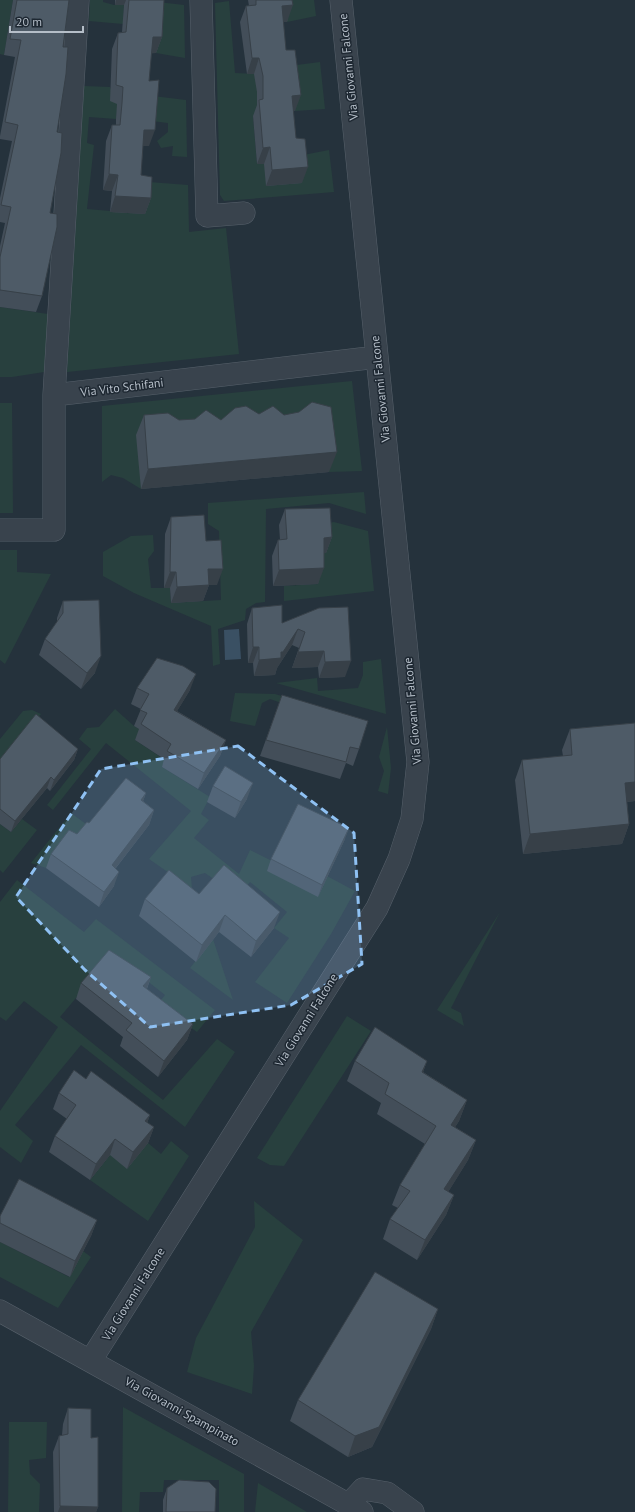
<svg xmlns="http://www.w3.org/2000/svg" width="635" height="1512" font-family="'PT Sans',sans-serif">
<rect width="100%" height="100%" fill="#25323c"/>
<path fill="#28403e" d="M 0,0 L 13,0 L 4,55 L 0,54 Z
M 90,0 L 103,0 L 103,2 L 114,5 L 124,5 L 123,24 L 89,21 Z
M 283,0 L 314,0 L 316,16 L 287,22 Z
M 229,1 L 235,73 L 256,74 L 261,115 L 253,116 L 257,164 L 329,150 L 334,192 L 224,201 L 220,195 L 215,3 Z
M 158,2 L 184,5 L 185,58 L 156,53 Z
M 320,62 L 325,109 L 295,111 L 289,66 Z
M 84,86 L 110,87 L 118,104 L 116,119 L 89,117 L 87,143 L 94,145 L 87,209 L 145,214 L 136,181 L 188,185 L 189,232 L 226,228 L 239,354 L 67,372 Z
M 153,96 L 186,100 L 187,157 L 172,156 L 173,146 L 161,148 L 157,141 L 168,132 L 168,123 L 152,121 Z
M 0,307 L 48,314 L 44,372 L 12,377 L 0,377 Z
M 352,381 L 362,471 L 329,472 L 324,427 L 141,489 L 123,478 L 111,475 L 102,482 L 102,406 Z
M 0,403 L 12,403 L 13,513 L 0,513 Z
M 364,492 L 366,514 L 329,503 L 266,509 L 265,602 L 256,603 L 246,609 L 245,620 L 218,629 L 220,664 L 213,666 L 211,626 L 134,593 L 103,576 L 103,552 L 131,536 L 153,535 L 154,551 L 148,559 L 151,588 L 170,588 L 171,603 L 221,600 L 219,531 L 208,524 L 208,503 Z
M 334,522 L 368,531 L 374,591 L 284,601 L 284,586 L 318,584 L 318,554 L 324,524 Z
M 0,550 L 17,550 L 17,572 L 51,574 L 5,664 L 0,660 Z
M 381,659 L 386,714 L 276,683 L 317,678 L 318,691 L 358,688 L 363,675 L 363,662 Z
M 235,693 L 275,694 L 318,707 L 313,714 L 270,699 L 262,703 L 255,726 L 230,721 Z
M 115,709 L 134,726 L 141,730 L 135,740 L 165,760 L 162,767 L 210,797 L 201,814 L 209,820 L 194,838 L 239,874 L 250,850 L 272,861 L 327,876 L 355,891 L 331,934 L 287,1003 L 255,982 L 289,938 L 274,928 L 287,912 L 250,882 L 237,898 L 218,882 L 205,873 L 191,877 L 192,889 L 149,859 L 191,811 L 106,743 L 53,810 L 47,805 L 91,749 L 79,739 L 87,728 L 99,727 Z
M 32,710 L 41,714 L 7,756 L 0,767 L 0,739 L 23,711 Z
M 387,727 L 391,768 L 388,794 L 378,791 L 384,771 L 379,757 Z
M 71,813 L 105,838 L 64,844 L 46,868 L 31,863 Z
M 22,819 L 37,830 L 3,873 L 0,870 L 0,824 L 11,832 Z
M 17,880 L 84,932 L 96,919 L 215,1010 L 197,1032 L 158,1004 L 165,995 L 113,954 L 60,1017 L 163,1100 L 217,1039 L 235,1052 L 185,1127 L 81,1045 L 15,1125 L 33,1141 L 21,1163 L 0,1147 L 0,1111 L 58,1027 L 24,1001 L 6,1021 L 0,1017 L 0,902 Z
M 500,912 L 451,1008 L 461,1013 L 464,1026 L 437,1010 Z
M 213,939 L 233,1000 L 190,968 Z
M 347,1016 L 371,1031 L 284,1166 L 270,1165 L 257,1158 Z
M 171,1141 L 189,1156 L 148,1221 L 90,1180 L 110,1155 L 148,1143 L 161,1154 Z
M 254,1201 L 303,1240 L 251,1332 L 254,1366 L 252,1394 L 187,1372 L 196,1338 L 255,1227 Z
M 0,1242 L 69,1277 L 83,1251 L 91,1257 L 58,1308 L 0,1277 Z
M 123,1407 L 244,1474 L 244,1512 L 219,1512 L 219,1480 L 164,1480 L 163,1492 L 140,1492 L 139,1512 L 122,1512 Z
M 9,1422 L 47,1422 L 46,1458 L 29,1460 L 30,1474 L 40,1484 L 39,1512 L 8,1512 Z
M 258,1483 L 307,1512 L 255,1512 Z"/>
<path fill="#3a5063" d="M 239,629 L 241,659 L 225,660 L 224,630 Z"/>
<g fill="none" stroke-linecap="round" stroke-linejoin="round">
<g stroke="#57616b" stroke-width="23">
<path id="minor" d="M 201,0 L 207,216 L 244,213
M 54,395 L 78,0
M 0,530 L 54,530 L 54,395 L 377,357
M 0,1311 L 362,1512
M 91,1360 L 377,908 L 399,859 L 412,819 L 418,762 L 341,0
M 349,1504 L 363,1489 L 387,1493 L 413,1512"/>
</g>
<use href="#minor" stroke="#39434d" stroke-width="22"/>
</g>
<path fill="#434e59" d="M 13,0 L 69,0 L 63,47 L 57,132 L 42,296 L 36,312 L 0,307 L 0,246 L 5,223 L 0,222 L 0,198 L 12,141 L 0,139 L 0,136 L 15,57 L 4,55 Z
M 115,0 L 164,0 L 162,37 L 156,53 L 151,53 L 149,81 L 149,146 L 143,146 L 141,175 L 151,198 L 145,214 L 110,212 L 112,191 L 103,190 L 106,141 L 112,125 L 116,125 L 116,119 L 117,104 L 110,101 L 112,49 L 118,33 L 122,32 L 124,5 L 115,5 Z
M 248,0 L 292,0 L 287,22 L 283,22 L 286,50 L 295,111 L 293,111 L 296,138 L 302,183 L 266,186 L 264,164 L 257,164 L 253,116 L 257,105 L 257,92 L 254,74 L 247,74 L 240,22 L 246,6 L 249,6 Z
M 144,415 L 179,420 L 221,420 L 329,472 L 141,489 L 136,435 Z
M 285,509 L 332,537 L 326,553 L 324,553 L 318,584 L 273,586 L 272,556 L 278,540 L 280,540 L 279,525 Z
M 171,517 L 206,541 L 217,585 L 209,585 L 203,601 L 171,603 L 170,588 L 164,588 L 165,534 Z
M 63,601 L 95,673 L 81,689 L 39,655 L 45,639 L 57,622 L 57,618 Z
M 252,608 L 282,623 L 319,608 L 345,677 L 319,678 L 318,667 L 292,668 L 299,648 L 292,645 L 277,668 L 275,675 L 254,676 L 253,663 L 248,663 L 247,624 Z
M 137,688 L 190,690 L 177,711 L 226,740 L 220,756 L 198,789 L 162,767 L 164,759 L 135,740 L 139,729 L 134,726 L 141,709 L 131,704 Z
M 282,695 L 359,749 L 353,766 L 346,763 L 340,779 L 260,756 Z
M 635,723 L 635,801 L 627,802 L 629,824 L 622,844 L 523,854 L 515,780 L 522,760 L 563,756 L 562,750 L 570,729 Z
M 78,749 L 74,760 L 50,791 L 47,788 L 11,832 L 0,824 L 0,759 Z
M 213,786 L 247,799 L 235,818 L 207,802 Z
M 146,793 L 143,801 L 154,810 L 149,825 L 116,868 L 114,886 L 99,907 L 46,868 L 51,854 L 77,834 L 89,823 Z
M 345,839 L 318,897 L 267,871 L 271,859 Z
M 199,894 L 274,928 L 251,957 L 219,932 L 196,962 L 139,916 L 145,899 Z
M 151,977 L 147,989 L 193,1024 L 187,1040 L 158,1077 L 120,1046 L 123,1037 L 76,999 L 81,983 Z
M 355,1061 L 427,1061 L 423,1072 L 467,1100 L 459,1121 L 455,1127 L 476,1140 L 468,1160 L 448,1192 L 454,1195 L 446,1215 L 417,1260 L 383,1239 L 390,1219 L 398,1208 L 392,1205 L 400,1185 L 425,1144 L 377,1114 L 381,1103 L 347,1081 Z
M 86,1079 L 150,1115 L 147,1123 L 154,1127 L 148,1143 L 127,1169 L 110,1155 L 90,1180 L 49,1152 L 55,1136 L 67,1119 L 53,1109 L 59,1093 Z
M 0,1216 L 97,1220 L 91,1236 L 70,1277 L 0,1242 Z
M 438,1309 L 431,1329 L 372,1447 L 348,1457 L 290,1421 L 298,1400 Z
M 68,1408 L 91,1438 L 98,1507 L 96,1512 L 54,1512 L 53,1452 L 59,1436 L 62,1435 L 63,1424 Z
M 167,1488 L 215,1512 L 163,1512 L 163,1500 Z"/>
<path fill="#374048" d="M 116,0 L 126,0 L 124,5 L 115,5 Z
M 293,5 L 287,22 L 276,22 L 282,6 Z
M 153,37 L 162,37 L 156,53 L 147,54 Z
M 252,58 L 259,58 L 254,74 L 247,74 Z
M 301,95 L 295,111 L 286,112 L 292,96 Z
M 144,130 L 155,130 L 149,146 L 139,146 Z
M 270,147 L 264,164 L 257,164 L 263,148 Z
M 308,167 L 302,183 L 266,186 L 272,170 Z
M 109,174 L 118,175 L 112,191 L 103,190 Z
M 115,196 L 151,198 L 145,214 L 110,212 Z
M 337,452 L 329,472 L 141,489 L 148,469 Z
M 332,537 L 326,553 L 318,554 L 324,538 Z
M 324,568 L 318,584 L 273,586 L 279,570 Z
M 208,569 L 223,569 L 217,585 L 209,585 L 203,601 L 171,603 L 177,587 Z
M 170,572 L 176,572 L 170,588 L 164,588 Z
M 298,629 L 292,645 L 277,668 L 275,675 L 254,676 L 259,660 L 281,652 Z
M 253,647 L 259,647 L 253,663 L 248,663 Z
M 324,651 L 318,667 L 292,668 L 298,652 Z
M 101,656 L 95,673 L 81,689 L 87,673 Z
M 351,661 L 345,677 L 319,678 L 325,662 Z
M 196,674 L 190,690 L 168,726 L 174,710 Z
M 226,740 L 220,756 L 198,789 L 204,773 Z
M 78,749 L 74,760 L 50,791 L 54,780 Z
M 51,777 L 47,788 L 11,832 L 15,821 Z
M 635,782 L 635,801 L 618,803 L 625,783 Z
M 253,783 L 247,799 L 235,818 L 241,802 Z
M 146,793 L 141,807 L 141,800 Z
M 154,810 L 149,825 L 107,879 L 112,865 Z
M 629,824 L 622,844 L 523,854 L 530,834 Z
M 349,828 L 345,839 L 318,897 L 322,885 Z
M 119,872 L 114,886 L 99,907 L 104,892 Z
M 280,912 L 274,928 L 251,957 L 256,941 Z
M 225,915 L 219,932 L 196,962 L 202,945 Z
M 151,977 L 145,993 L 143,986 Z
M 193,1024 L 187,1040 L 158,1077 L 164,1061 Z
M 427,1061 L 420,1081 L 422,1072 Z
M 467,1100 L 459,1121 L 444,1145 L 451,1125 Z
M 150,1115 L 144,1131 L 145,1121 Z
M 154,1127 L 148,1143 L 127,1169 L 133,1152 Z
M 115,1139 L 110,1155 L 90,1180 L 96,1164 Z
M 476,1140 L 468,1160 L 437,1210 L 444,1189 Z
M 454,1195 L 446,1215 L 417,1260 L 425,1240 Z
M 97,1220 L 91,1236 L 70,1277 L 75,1261 Z
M 438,1309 L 431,1329 L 372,1447 L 348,1457 L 355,1436 Z
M 60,1506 L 98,1507 L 96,1512 L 58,1512 Z"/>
<path fill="#4e5b67" stroke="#374048" d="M 17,0 L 69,0 L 63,47 L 68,47 L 66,74 L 57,132 L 62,133 L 61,153 L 50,213 L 57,214 L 57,227 L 42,296 L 0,290 L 0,257 L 11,207 L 1,205 L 18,125 L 5,122 L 21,40 L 10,39 Z
M 129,0 L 164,0 L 162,37 L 153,37 L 149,81 L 159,80 L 155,130 L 144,130 L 141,175 L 152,177 L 151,198 L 115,196 L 118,175 L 109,174 L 112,125 L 120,125 L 122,103 L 123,87 L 116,85 L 118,33 L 126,32 Z
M 256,0 L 292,0 L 293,5 L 282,6 L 286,50 L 295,50 L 301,95 L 292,96 L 296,138 L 305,139 L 308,167 L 272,170 L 270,147 L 263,148 L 259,100 L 263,99 L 263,76 L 259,58 L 252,58 L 246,6 L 256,5 Z
M 312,402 L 331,407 L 337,452 L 148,469 L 144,415 L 168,413 L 179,420 L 195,419 L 206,410 L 221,420 L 235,408 L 246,406 L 259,414 L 273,406 L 284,415 L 299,412 Z
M 330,508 L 332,537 L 324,538 L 324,568 L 279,570 L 278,540 L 287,539 L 285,509 Z
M 204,515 L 206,541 L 221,540 L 223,569 L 208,569 L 209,585 L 177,587 L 176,572 L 170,572 L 171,517 Z
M 99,600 L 101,656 L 87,673 L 45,639 L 63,613 L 63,601 Z
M 282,605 L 282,623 L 319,608 L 348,607 L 351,661 L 325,662 L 324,651 L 298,652 L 305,632 L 298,629 L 283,652 L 281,652 L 281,658 L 259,660 L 259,647 L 253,647 L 252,608 Z
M 157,658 L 183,666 L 196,674 L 174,710 L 226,740 L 204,773 L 167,751 L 171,744 L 141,724 L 147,713 L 140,710 L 149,694 L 137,688 Z
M 282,695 L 368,721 L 359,749 L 350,747 L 346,762 L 266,740 Z
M 36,714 L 78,749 L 54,780 L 51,777 L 15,821 L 0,809 L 0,759 Z
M 635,723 L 635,782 L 625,783 L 629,824 L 530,834 L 522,760 L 572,755 L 570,729 Z
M 225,766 L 253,783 L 241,802 L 213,786 Z
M 126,778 L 146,793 L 141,800 L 154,810 L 112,865 L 119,872 L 104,892 L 51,854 L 69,830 L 77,834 L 87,822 L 89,823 Z
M 298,804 L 349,828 L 322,885 L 271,859 Z
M 224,865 L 280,912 L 256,941 L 225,915 L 202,945 L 145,899 L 169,870 L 199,894 Z
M 109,950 L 151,977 L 143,986 L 193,1024 L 164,1061 L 126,1030 L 132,1023 L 81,983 Z
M 375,1027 L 427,1061 L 422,1072 L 467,1100 L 451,1125 L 476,1140 L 444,1189 L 454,1195 L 425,1240 L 390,1219 L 410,1191 L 400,1185 L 436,1126 L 385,1094 L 389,1083 L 355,1061 Z
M 74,1070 L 86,1079 L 91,1071 L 150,1115 L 145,1121 L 154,1127 L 133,1152 L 115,1139 L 96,1164 L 55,1136 L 76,1105 L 59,1093 Z
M 19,1179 L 97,1220 L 75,1261 L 0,1223 L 0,1216 Z
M 375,1272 L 438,1309 L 379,1427 L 355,1436 L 298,1400 Z
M 68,1408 L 91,1409 L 91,1438 L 98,1437 L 98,1507 L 60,1506 L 59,1436 L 68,1434 Z
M 179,1480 L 209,1482 L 216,1489 L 215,1512 L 166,1512 L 167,1488 Z"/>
<path fill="#8fc1f3" fill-opacity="0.2" stroke="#8fc1f3" stroke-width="3" stroke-dasharray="8 5" stroke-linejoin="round" d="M 238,746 L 354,833 L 362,964 L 291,1005 L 150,1027 L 85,970 L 16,897 L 101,769 Z"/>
<g text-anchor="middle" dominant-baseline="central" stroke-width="3" stroke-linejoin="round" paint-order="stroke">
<g font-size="12" fill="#b5bec8" stroke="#1e2832">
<text transform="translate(348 67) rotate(-96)">Via Giovanni Falcone</text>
<text transform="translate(122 387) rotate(-7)">Via Vito Schifani</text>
<text transform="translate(380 389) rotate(-96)">Via Giovanni Falcone</text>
<text transform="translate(412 711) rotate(-95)">Via Giovanni Falcone</text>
<text transform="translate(306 1020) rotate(-58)">Via Giovanni Falcone</text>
<text transform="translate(133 1294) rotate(-58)">Via Giovanni Falcone</text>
<text transform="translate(182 1411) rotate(29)">Via Giovanni Spampinato</text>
</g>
</g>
<path d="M10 26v6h73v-6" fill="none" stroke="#b5bec8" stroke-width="2"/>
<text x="16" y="26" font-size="12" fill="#b5bec8" stroke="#1e2832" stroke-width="3" paint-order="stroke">20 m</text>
</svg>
